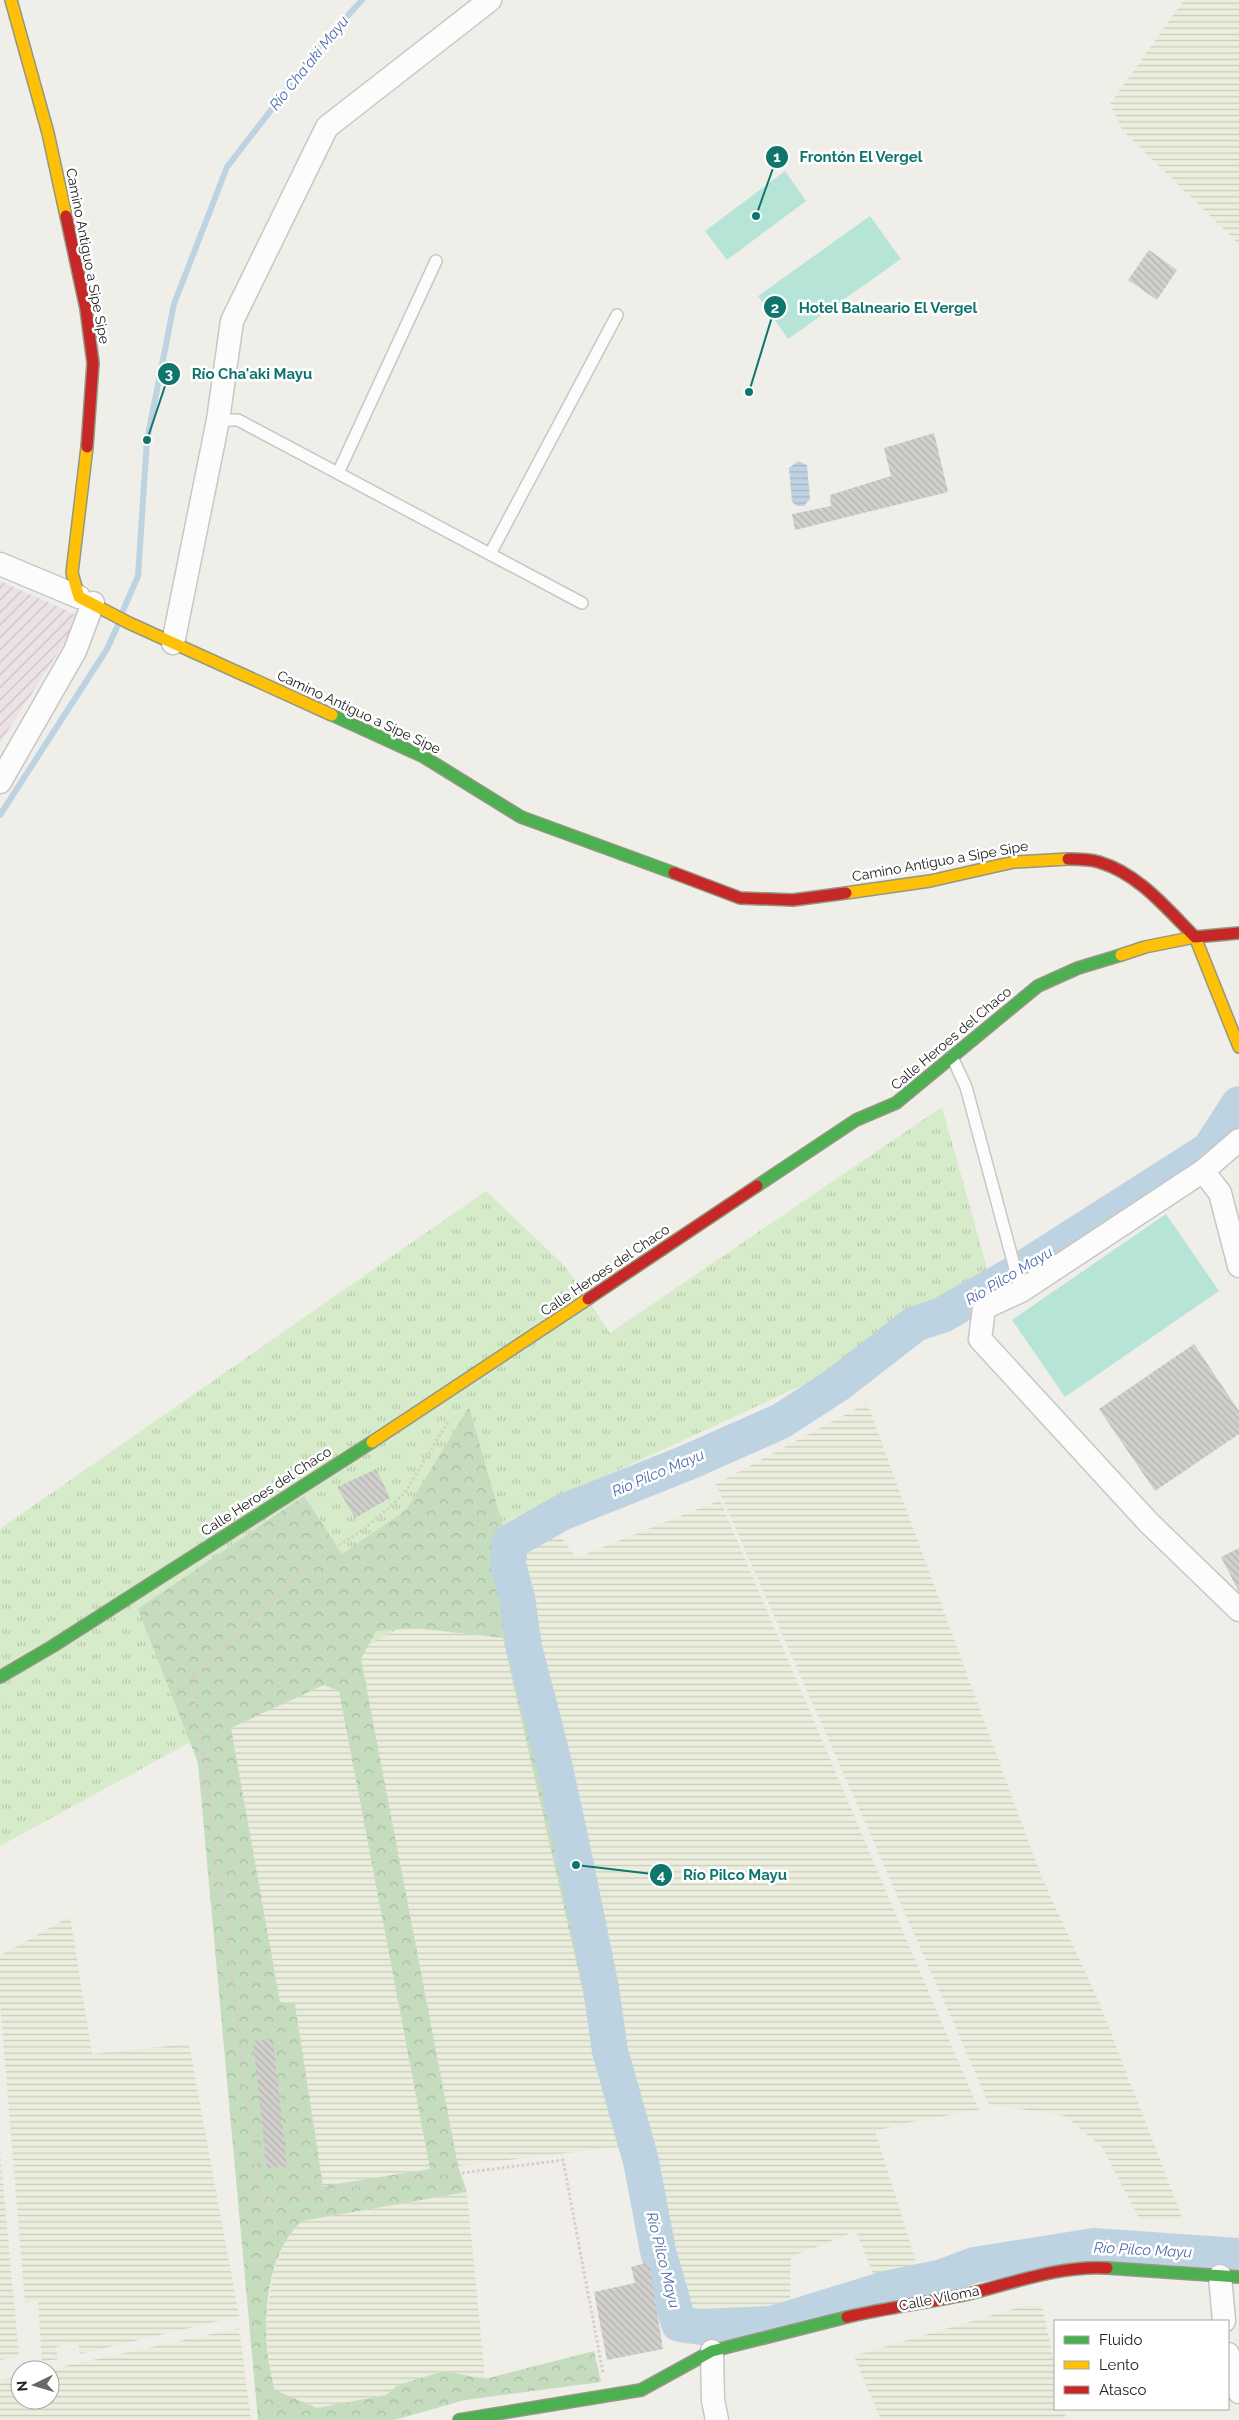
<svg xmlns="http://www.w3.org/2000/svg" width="1239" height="2420" font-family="Raleway,sans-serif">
<defs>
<pattern id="industrial-furrows" width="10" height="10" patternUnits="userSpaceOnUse" patternTransform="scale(1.25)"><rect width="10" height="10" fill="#ece2e6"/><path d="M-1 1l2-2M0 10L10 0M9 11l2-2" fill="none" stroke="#cac2c5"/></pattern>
<pattern id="farmland-rules" width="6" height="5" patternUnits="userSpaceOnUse" patternTransform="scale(1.25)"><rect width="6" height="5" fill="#ebeedd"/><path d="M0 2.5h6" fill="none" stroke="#c9ccbd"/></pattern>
<pattern id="grass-tufts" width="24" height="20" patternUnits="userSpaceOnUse" patternTransform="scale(1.25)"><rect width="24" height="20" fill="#d6ebc9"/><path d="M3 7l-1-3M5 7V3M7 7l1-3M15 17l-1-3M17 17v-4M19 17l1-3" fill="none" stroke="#b7c9ac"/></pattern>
<pattern id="forest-crowns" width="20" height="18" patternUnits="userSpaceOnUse" patternTransform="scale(1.25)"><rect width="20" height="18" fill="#c5dcbf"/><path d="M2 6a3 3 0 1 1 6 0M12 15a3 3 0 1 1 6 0" fill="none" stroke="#a9bca4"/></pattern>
<pattern id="water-rules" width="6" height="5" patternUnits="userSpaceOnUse" patternTransform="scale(1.25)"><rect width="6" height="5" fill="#bed3e1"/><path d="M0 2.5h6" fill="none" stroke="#a3b5c1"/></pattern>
<pattern id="building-back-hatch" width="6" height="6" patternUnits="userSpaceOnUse" patternTransform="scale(1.25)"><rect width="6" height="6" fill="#d1d0cc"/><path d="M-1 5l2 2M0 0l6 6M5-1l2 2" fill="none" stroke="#b3b2af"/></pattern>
</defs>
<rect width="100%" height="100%" fill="#efeee9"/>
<path fill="url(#industrial-furrows)" d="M 0,581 L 81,617 L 0,743 Z"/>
<path fill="url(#farmland-rules)" d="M 1184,0 L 1239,0 L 1239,244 L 1123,131 L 1110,104 Z
M 867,1403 L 1042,1878 L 1099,2002 L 1183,2219 L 1140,2220 L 1102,2147 L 1065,2116 L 989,2104 L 716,1484 Z
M 720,1500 L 979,2110 L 920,2120 L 875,2131 L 917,2265 L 876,2281 L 856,2231 L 791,2257 L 790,2305 L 701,2327 L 679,2324 L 658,2251 L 641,2161 L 610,2051 L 601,1988 L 576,1865 L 553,1759 L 524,1647 L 517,1598 L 508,1564 L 558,1533 L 576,1558 Z
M 415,1628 L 503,1638 L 618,2147 L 458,2166 L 360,1659 L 376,1631 Z
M 324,1685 L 339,1690 L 430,2169 L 323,2187 L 295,2005 L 280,2003 L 231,1728 Z
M 70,1916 L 92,2054 L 189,2044 L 239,2316 L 80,2354 L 78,2342 L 56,2347 L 58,2359 L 42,2362 L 38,2301 L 25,2303 L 0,2002 L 0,1956 Z
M 0,2151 L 19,2356 L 0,2360 Z
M 467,2192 L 485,2379 L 444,2371 L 398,2385 L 386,2395 L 317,2408 L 275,2390 L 269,2369 L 266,2323 L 273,2273 L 288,2233 L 302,2221 Z
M 1030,2304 L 1043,2309 L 1055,2368 L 1055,2409 L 1064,2409 L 1066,2420 L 881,2420 L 854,2356 Z
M 239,2328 L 251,2420 L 0,2420 L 0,2380 L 20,2376 L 20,2400 L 50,2400 L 50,2370 L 47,2370 Z"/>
<path fill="url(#grass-tufts)" d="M 942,1107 L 992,1286 L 805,1384 L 512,1519 L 480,1584 L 0,1846 L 0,1529 L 486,1191 L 566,1267 L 610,1333 Z"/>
<path fill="url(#forest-crowns)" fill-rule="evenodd" d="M 469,1407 L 502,1523 L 517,1598 L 524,1647 L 553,1759 L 601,1988 L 610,2051 L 641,2161 L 618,2147 L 503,1638 L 415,1628 L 376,1631 L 361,1659 L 458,2166 L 467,2192 L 302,2221 C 261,2258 260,2341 275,2390 L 317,2408 L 386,2395 L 398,2385 L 444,2371 L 485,2379 L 594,2351 L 601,2382 L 465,2400 L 394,2420 L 258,2420 L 198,1763 L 138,1609 L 304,1496 L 342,1554 L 406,1510 ZM 324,1685 L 339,1691 L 430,2169 L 323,2186 L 295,2004 L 280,2002 L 231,1728 Z"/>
<path fill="#b6e5d8" d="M 785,171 L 806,201 L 727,260 L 705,231 Z
M 870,216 L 901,259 L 788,339 L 758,296 Z
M 1166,1214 L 1219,1291 L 1065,1397 L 1012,1320 Z"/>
<path fill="url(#water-rules)" d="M 798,461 L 807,465 L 810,499 L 804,506 L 797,506 L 792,502 L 789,468 Z"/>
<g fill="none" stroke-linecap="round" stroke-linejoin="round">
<path stroke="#bed3e1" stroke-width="6" d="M 122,613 L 138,576 L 147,440 L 174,304 L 227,167 L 322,44 L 362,0
M 0,815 L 107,649 L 118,625"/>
<path stroke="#bed3e1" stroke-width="36" d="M 1239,1104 L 1209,1150 L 1016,1273 L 942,1315 L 915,1324 L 838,1384 L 781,1421 L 691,1461 L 561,1513 L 510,1542 L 508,1564 L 517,1598 L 524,1647 L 553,1759 L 576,1865 L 601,1988 L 610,2051 L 641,2161 L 658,2251 L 679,2324 L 701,2327 L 772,2324 L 889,2288 L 942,2277 L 974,2265 L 1094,2246 L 1239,2256"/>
</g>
<path fill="url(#building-back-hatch)" d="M 1149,250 L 1177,270 L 1157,300 L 1128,280 Z
M 934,433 L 948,492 L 795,530 L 792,514 L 831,506 L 830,495 L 891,476 L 884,448 Z
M 1194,1344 L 1239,1411 L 1239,1434 L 1155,1491 L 1099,1409 Z
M 376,1469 L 390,1498 L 355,1518 L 337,1487 Z
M 1239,1548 L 1239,1592 L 1221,1557 Z
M 273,2039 L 287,2166 L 267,2168 L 253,2041 Z
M 649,2262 L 663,2349 L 607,2360 L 594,2292 L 635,2283 L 631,2267 Z"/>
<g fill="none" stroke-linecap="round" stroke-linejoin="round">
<g stroke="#c7c7c5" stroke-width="14">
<path id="lane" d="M 218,420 L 238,420 L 582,603
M 338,473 L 436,261
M 490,554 L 617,315
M 952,1057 L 966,1087 L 1021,1291"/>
</g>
<g stroke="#c7c7c5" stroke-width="25">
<path id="street" d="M 0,564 L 79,597
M 173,643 L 218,420 L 232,321 L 327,127 L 490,0
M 0,782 L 75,651 L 93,603
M 1239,1140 L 1203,1171 L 1021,1291 L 984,1308 L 980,1339 L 1149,1523 L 1239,1610
M 1203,1171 L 1220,1193 L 1239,1266
M 1220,2276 L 1224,2321
M 712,2351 L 713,2400 L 717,2420
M 1228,2354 L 1239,2392"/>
</g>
<g stroke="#939881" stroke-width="14">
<path id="fast" d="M 332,715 L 424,757 L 521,817 L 674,873
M 757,1186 L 856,1120 L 896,1103 L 1038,986 L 1078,968 L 1121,955
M 0,1677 L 53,1646 L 372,1442
M 1107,2268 L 1239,2277
M 459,2420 L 641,2390 L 712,2351 L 847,2317"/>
</g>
<g stroke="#939881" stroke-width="14">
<path id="slow" d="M 11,0 L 48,133 L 66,216
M 87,447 L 72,573 L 79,597 L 129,623 L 332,715
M 846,893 L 930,881 L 1014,862 L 1068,859
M 1121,955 L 1145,947 L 1195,937 L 1239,1047
M 372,1442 L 588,1299"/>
</g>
<g stroke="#939881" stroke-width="14">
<path id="jam" d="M 66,216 L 86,309 L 93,363 L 87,447
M 1068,859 C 1078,859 1089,859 1099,862 C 1139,874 1166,908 1195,937 L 1239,933
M 674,873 L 740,898 L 793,900 L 846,893
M 588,1299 L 757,1186
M 847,2317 C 886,2308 925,2303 964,2295 C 1010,2284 1060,2265 1107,2268"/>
</g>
<path stroke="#d7cdc9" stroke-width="3" stroke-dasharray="2.5 2.5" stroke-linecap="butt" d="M 448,1422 L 404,1494 L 367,1527 L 310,1564 L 193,1676 L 260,2199 L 563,2160 L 603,2373"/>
<use href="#lane" stroke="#fdfcfc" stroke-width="11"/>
<use href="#street" stroke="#fdfcfc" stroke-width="22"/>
<use href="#fast" stroke="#4caf50" stroke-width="11"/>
<use href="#slow" stroke="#ffc107" stroke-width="11"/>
<use href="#jam" stroke="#c62828" stroke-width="11"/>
</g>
<g text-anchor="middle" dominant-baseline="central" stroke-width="5" stroke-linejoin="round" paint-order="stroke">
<g font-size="14" fill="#202020" stroke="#fff">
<text transform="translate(88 256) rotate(79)">Camino Antiguo a Sipe Sipe</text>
<text transform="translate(359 712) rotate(25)">Camino Antiguo a Sipe Sipe</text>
<text transform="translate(940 861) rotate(-10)">Camino Antiguo a Sipe Sipe</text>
<text transform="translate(951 1038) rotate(-40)">Calle Heroes del Chaco</text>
<text transform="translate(605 1270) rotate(-34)">Calle Heroes del Chaco</text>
<text transform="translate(266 1491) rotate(-33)">Calle Heroes del Chaco</text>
<text transform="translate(939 2298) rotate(-11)">Calle Viloma</text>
</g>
<g font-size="15" font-style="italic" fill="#4f6dae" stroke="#fff">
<text transform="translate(309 63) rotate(-51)">Río Cha'aki Mayu</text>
<text transform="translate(1009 1276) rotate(-31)">Río Pilco Mayu</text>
<text transform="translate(658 1473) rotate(-23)">Río Pilco Mayu</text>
<text transform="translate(1143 2250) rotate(3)">Río Pilco Mayu</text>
<text transform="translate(663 2260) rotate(76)">Río Pilco Mayu</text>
</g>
</g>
<path fill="none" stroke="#0f766e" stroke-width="2" d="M756 216L777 157M749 392L775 307M147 440L169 374M576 1865L661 1875"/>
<g fill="#0f766e" stroke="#fff" stroke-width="2">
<circle cx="756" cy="216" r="5"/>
<circle cx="749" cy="392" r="5"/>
<circle cx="147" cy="440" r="5"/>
<circle cx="576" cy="1865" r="5"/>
<circle cx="777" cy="157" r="12"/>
<circle cx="775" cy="307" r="12"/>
<circle cx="169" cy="374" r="12"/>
<circle cx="661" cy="1875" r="12"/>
</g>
<g font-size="15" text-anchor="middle" font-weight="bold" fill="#fff">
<text x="777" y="162">1</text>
<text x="775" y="313">2</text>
<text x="169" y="379">3</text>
<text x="661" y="1880">4</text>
</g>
<g font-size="15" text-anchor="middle" font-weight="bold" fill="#0f766e" stroke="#fff" stroke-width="5" stroke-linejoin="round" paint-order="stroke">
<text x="861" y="162">Frontón El Vergel</text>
<text x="888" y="313">Hotel Balneario El Vergel</text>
<text x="252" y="379">Río Cha'aki Mayu</text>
<text x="735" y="1880">Río Pilco Mayu</text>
</g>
<rect x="1054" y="2320" width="175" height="90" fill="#ffffff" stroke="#a6a6a6"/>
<rect x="1064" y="2336" width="25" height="8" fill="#4caf50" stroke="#a6a6a6"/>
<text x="1099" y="2345" font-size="15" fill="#202020">Fluido</text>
<rect x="1064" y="2361" width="25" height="8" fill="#ffc107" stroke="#a6a6a6"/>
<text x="1099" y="2370" font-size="15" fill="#202020">Lento</text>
<rect x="1064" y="2386" width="25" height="8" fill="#c62828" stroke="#a6a6a6"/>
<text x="1099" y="2395" font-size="15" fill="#202020">Atasco</text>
<g transform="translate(35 2385) rotate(265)"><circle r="24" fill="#ffffff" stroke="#a6a6a6"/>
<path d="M0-4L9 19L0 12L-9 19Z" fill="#686866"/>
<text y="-8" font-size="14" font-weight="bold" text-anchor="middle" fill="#202020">N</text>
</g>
</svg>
